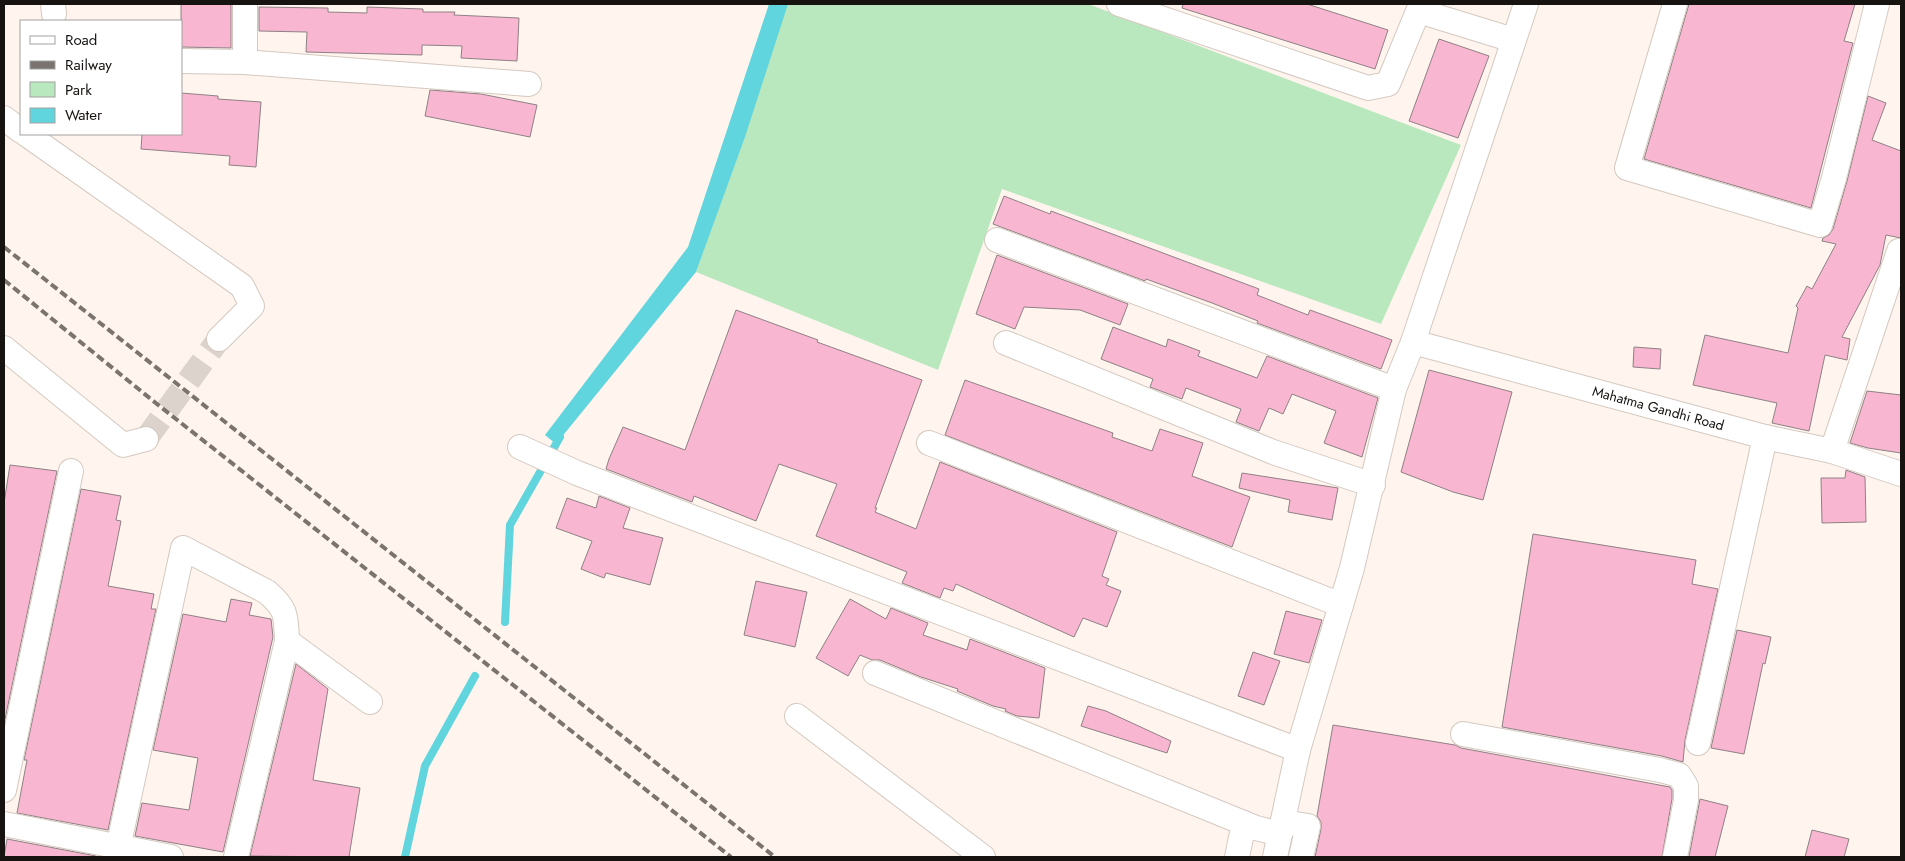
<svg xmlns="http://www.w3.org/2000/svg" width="1905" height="861" font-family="Jost,sans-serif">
<rect width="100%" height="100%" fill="#fff5ee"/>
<path fill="#bae8be" d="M 787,4 L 1088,4 L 1461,145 L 1381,324 L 1002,189 L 938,370 L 696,272 Z"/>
<path fill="#61d5dd" d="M 769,4 L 788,4 L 745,137 L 696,272 L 556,444 L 545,435 L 688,247 Z"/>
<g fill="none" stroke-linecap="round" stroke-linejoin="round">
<path stroke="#61d5dd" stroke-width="8" d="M 505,622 L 510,525 L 560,437
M 405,857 L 425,766 L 475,676"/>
</g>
<path fill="#f9b6d0" stroke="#8e8185" d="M 181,4 L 231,4 L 231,48 L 181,47 Z
M 1183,4 L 1307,4 L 1388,30 L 1375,69 L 1182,8 Z
M 1689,4 L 1855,4 L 1844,41 L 1853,43 L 1811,208 L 1644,159 Z
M 259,7 L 328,8 L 328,12 L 367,13 L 367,7 L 423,9 L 423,12 L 455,12 L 454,15 L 519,18 L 517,61 L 461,58 L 462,46 L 422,45 L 422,55 L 306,52 L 307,32 L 259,31 Z
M 1439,39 L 1489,56 L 1458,138 L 1409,121 Z
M 430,90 L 481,94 L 537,105 L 530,137 L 425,116 Z
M 181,93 L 218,96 L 218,99 L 261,102 L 256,167 L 229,165 L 230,156 L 141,149 L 142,134 L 181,134 Z
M 1868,96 L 1886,103 L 1872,140 L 1901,151 L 1901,238 L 1886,235 L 1880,265 L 1842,337 L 1850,339 L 1847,360 L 1825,355 L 1809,431 L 1772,423 L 1777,403 L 1693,385 L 1705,335 L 1788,353 L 1798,308 L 1796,306 L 1807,286 L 1812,289 L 1836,244 L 1822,241 L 1823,238 L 1829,235 L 1833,229 L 1847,181 Z
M 1004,196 L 1050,214 L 1051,211 L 1259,289 L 1257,295 L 1308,315 L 1310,310 L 1392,340 L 1381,369 L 1257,323 L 1258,321 L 1212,303 L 1146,279 L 1145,281 L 993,224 Z
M 997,255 L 1128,304 L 1120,325 L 1080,310 L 1024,307 L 1015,329 L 976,314 Z
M 736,310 L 818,340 L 817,342 L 922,380 L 875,508 L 877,508 L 875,512 L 916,529 L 940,462 L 1117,532 L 1102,576 L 1109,579 L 1106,585 L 1121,591 L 1107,627 L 1083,618 L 1074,637 L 956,584 L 953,591 L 944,588 L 940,598 L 902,583 L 907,572 L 816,536 L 837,484 L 779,464 L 756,521 L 694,496 L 692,502 L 606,469 L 609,459 L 623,427 L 685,450 Z
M 1113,327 L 1166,347 L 1168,339 L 1200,351 L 1198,356 L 1257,378 L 1267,356 L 1378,398 L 1362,457 L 1324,443 L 1336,411 L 1292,394 L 1283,414 L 1269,408 L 1259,431 L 1236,422 L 1241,409 L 1186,388 L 1182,399 L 1150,387 L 1153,379 L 1101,359 Z
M 1634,347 L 1661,349 L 1660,369 L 1633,367 Z
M 1429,370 L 1512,392 L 1483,500 L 1453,492 L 1401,472 Z
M 965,380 L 1113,433 L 1112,437 L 1152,451 L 1160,429 L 1203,443 L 1192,476 L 1250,497 L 1232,547 L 945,435 Z
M 1867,391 L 1901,395 L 1901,453 L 1868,448 L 1850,443 Z
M 10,465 L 57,471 L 4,724 L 4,503 Z
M 1846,470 L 1865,477 L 1866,522 L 1822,523 L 1821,478 L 1845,478 Z
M 1242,473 L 1338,488 L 1332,520 L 1288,512 L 1290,500 L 1239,488 Z
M 81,489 L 121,496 L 116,520 L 121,521 L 108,586 L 154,594 L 151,609 L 156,609 L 108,830 L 17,813 L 27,760 L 24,760 Z
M 599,496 L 630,508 L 623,528 L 663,538 L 650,585 L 606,573 L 604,578 L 581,569 L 592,541 L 556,528 L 567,498 L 596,508 Z
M 1533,534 L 1696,560 L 1692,584 L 1718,589 L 1685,740 L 1683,762 L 1662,756 L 1502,727 Z
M 756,581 L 807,592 L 795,647 L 744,635 Z
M 231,599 L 252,603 L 249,615 L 271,619 L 273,637 L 223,852 L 135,836 L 142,803 L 189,810 L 198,758 L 153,750 L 183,614 L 226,622 Z
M 850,599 L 886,619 L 891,608 L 928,623 L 923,635 L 967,650 L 970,639 L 1045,668 L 1039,718 L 1017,716 L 1005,711 L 1006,709 L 993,706 L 957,691 L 958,689 L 921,677 L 880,660 L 872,660 L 860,655 L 848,676 L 816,658 Z
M 1286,611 L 1322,620 L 1309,663 L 1274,654 Z
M 1737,630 L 1771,637 L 1765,664 L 1763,663 L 1744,754 L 1711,748 Z
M 1253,652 L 1280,661 L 1264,705 L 1238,696 Z
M 296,664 L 328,689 L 313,780 L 360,788 L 349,857 L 250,856 Z
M 1088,706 L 1106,711 L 1171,741 L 1167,753 L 1081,726 Z
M 1333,725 L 1455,745 L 1461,748 L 1670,787 L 1672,790 L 1672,799 L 1662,857 L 1315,857 L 1321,829 L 1321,822 L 1317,816 Z
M 1700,799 L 1728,806 L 1715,857 L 1689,857 Z
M 1812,830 L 1849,839 L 1844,857 L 1805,857 Z
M 7,839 L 96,856 L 96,857 L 4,857 Z"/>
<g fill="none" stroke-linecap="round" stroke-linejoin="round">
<path stroke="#dcd3cd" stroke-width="24" stroke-dasharray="24 12" stroke-linecap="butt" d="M 146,439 L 219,339"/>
<g stroke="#d4c9c0" stroke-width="26">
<g id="minor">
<path d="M 53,4 L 54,14"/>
<path d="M 1119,4 L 1368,88 L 1388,84 L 1421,4"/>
<path d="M 1675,4 L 1627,168 L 1820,225 L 1834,178 L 1877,4"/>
<path d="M 1419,11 L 1513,40"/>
<path d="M 181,61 L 245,62 L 245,4"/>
<path d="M 245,62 L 529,84"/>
<path d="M 4,118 L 21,131"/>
<path d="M 26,134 L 242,286 L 252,306 L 219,339"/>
<path d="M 997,240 L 1394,389"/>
<path id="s1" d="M 1413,342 L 1765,437 L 1832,451 L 1901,474"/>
<path d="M 1006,343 L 1273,452 L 1373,485"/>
<path d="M 4,348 L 123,445 L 146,439"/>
<path d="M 929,443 L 1341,605"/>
<path d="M 520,447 L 577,473 L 1298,750"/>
<path d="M 1832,451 L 1899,251"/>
<path d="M 875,673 L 1256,828 L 1280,834"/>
<path d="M 797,716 L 983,857"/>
<path d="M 1463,734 L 1660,770 L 1679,775 L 1686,786 L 1686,800 L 1675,857"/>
<path d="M 1698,743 L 1765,437"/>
<path d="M 4,790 L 71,471"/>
<path d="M 1283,822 L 1308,826 L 1301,857"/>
<path d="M 4,824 L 171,857"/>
<path d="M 116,857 L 183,548 L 267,592 C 287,609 286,616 287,641"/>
<path d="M 236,857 L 287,641 L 370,702"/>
<path d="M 1237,857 L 1244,823"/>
<path d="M 1275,857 L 1298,750 L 1352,568 L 1394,389 L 1413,342 L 1526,4"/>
</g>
</g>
<use href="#minor" stroke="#fff" stroke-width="24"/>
<path stroke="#7a736e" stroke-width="4" stroke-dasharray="8 4" stroke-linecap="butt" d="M 4,247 L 775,857
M 4,280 L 157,404 L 731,857"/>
</g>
<g text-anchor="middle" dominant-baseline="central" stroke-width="4.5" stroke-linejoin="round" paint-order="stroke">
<g font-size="14" fill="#171310" stroke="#fff">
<text stroke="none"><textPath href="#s1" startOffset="254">Mahatma Gandhi Road</textPath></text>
</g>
</g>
<rect width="1905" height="861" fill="none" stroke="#171310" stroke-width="10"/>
<rect x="20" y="20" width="162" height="115" fill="#ffffff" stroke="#a2a19f"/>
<rect x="30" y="36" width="25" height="8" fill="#ffffff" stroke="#a2a19f"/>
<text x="65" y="45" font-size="15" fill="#171310">Road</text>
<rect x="30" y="61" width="25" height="8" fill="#7a736e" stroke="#a2a19f"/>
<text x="65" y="70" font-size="15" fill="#171310">Railway</text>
<rect x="30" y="82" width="25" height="15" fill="#bae8be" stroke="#a2a19f"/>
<text x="65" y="95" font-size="15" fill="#171310">Park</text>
<rect x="30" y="108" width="25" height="15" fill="#61d5dd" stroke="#a2a19f"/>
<text x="65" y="120" font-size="15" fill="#171310">Water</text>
</svg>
